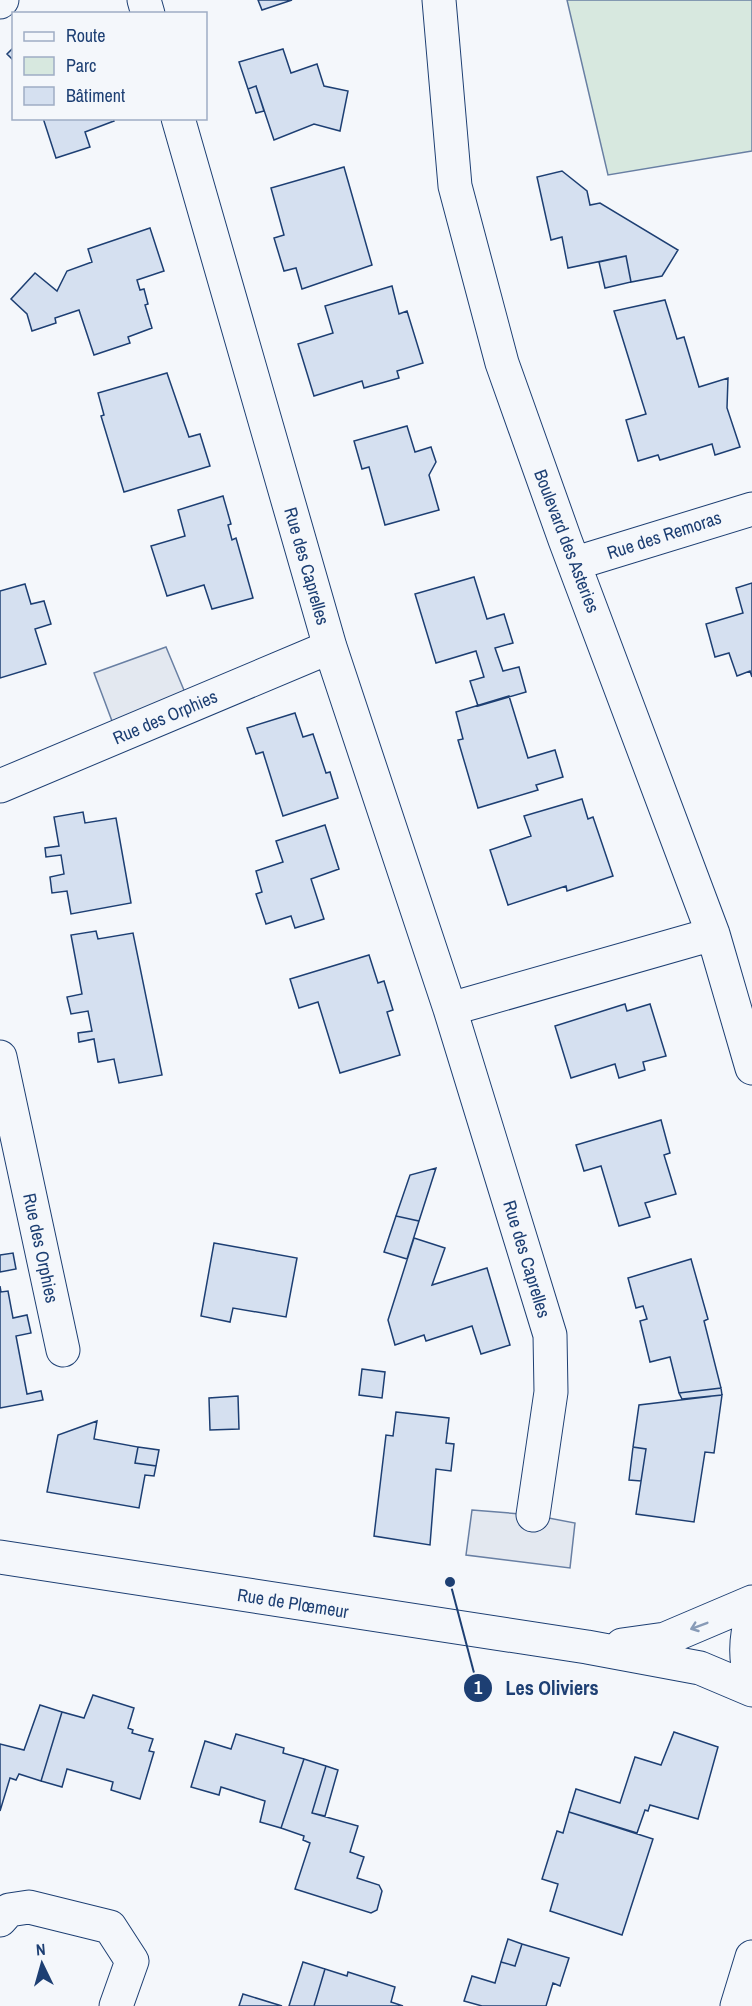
<svg xmlns="http://www.w3.org/2000/svg" width="752" height="2006" font-family="'Archivo Narrow',sans-serif">
<rect width="100%" height="100%" fill="#f4f7fb"/>
<path fill="#d7e8df" stroke="#687fa3" stroke-width="1.5" d="M 567,0 L 752,0 L 752,151 L 608,175 Z"/>
<path fill="#e3e8f0" stroke="#687fa3" stroke-width="1.5" d="M 166,647 L 191,707 L 118,737 L 94,673 Z
M 472,1510 L 533,1515 L 575,1523 L 570,1568 L 466,1555 Z"/>
<path fill="#d5e0f0" stroke="#1d3f73" stroke-width="1.5" d="M 258,0 L 292,0 L 262,10 Z
M 14,47 L 14,61 L 7,54 Z
M 283,49 L 291,73 L 317,64 L 324,86 L 348,91 L 340,131 L 314,124 L 274,140 L 256,86 L 248,89 L 239,62 Z
M 256,86 L 264,111 L 256,113 L 248,89 Z
M 43,118 L 113,118 L 114,121 L 85,132 L 90,147 L 56,158 Z
M 344,167 L 372,265 L 302,289 L 296,268 L 284,271 L 274,238 L 284,235 L 271,188 Z
M 562,171 L 587,191 L 590,205 L 600,203 L 678,250 L 662,276 L 631,282 L 626,256 L 568,268 L 562,237 L 551,240 L 537,177 Z
M 150,228 L 164,271 L 137,280 L 140,290 L 144,289 L 148,304 L 145,305 L 152,328 L 128,337 L 130,343 L 94,355 L 79,310 L 55,318 L 56,323 L 32,331 L 27,314 L 11,299 L 35,273 L 57,291 L 67,271 L 92,262 L 88,249 Z
M 626,256 L 631,282 L 605,288 L 599,262 Z
M 392,286 L 399,314 L 407,311 L 423,363 L 397,371 L 399,378 L 364,388 L 362,381 L 314,396 L 298,344 L 333,333 L 325,306 Z
M 665,300 L 677,339 L 684,337 L 699,387 L 728,378 L 727,408 L 740,447 L 715,455 L 712,444 L 660,460 L 658,455 L 638,461 L 626,420 L 646,414 L 614,311 Z
M 167,373 L 189,437 L 200,434 L 210,466 L 124,492 L 101,416 L 104,415 L 98,393 Z
M 407,426 L 415,452 L 431,447 L 436,462 L 429,475 L 439,510 L 385,525 L 369,467 L 362,469 L 354,441 Z
M 223,496 L 231,524 L 228,525 L 232,540 L 236,538 L 253,598 L 212,609 L 204,585 L 167,596 L 151,546 L 185,536 L 178,510 Z
M 474,577 L 487,619 L 504,614 L 513,643 L 495,648 L 503,671 L 519,667 L 526,692 L 478,706 L 470,681 L 484,677 L 476,651 L 436,663 L 415,594 Z
M 752,583 L 752,677 L 750,671 L 737,676 L 729,653 L 715,657 L 706,624 L 743,613 L 736,588 Z
M 25,584 L 31,604 L 44,601 L 51,624 L 35,629 L 46,664 L 0,678 L 0,591 Z
M 509,696 L 528,758 L 555,750 L 563,777 L 536,785 L 538,790 L 478,808 L 458,740 L 463,739 L 456,712 Z
M 295,713 L 303,737 L 313,734 L 326,773 L 330,772 L 338,798 L 283,816 L 263,752 L 256,754 L 247,728 Z
M 582,799 L 588,819 L 593,817 L 613,876 L 567,891 L 566,886 L 508,905 L 490,850 L 531,836 L 524,816 Z
M 83,812 L 85,823 L 116,818 L 131,903 L 71,914 L 67,891 L 52,893 L 50,877 L 64,874 L 61,855 L 46,857 L 45,848 L 59,846 L 54,817 Z
M 325,825 L 339,869 L 311,879 L 324,919 L 295,928 L 291,916 L 266,924 L 256,894 L 262,892 L 256,871 L 283,862 L 276,841 Z
M 96,931 L 98,939 L 133,933 L 162,1075 L 119,1083 L 114,1059 L 98,1062 L 94,1039 L 79,1042 L 78,1033 L 92,1031 L 88,1011 L 71,1014 L 67,997 L 82,994 L 71,935 Z
M 369,955 L 378,983 L 384,981 L 393,1010 L 387,1012 L 400,1055 L 340,1073 L 318,1002 L 299,1008 L 290,979 Z
M 625,1004 L 627,1011 L 650,1004 L 666,1056 L 643,1062 L 645,1070 L 619,1078 L 615,1064 L 571,1078 L 555,1026 Z
M 661,1120 L 670,1153 L 664,1155 L 676,1194 L 645,1203 L 650,1217 L 619,1226 L 601,1166 L 584,1171 L 576,1145 Z
M 436,1168 L 419,1221 L 396,1216 L 410,1175 Z
M 396,1216 L 419,1221 L 407,1259 L 384,1252 Z
M 414,1238 L 445,1248 L 432,1285 L 487,1268 L 510,1345 L 481,1354 L 472,1326 L 426,1341 L 424,1335 L 395,1345 L 388,1320 Z
M 214,1243 L 297,1258 L 286,1317 L 233,1308 L 230,1322 L 201,1316 Z
M 13,1253 L 16,1269 L 0,1272 L 0,1255 Z
M 691,1259 L 708,1319 L 704,1321 L 721,1388 L 679,1393 L 670,1357 L 650,1362 L 640,1321 L 647,1319 L 643,1306 L 636,1308 L 628,1278 Z
M 0,1286 L 1,1292 L 8,1291 L 13,1318 L 27,1315 L 31,1333 L 16,1336 L 27,1394 L 41,1391 L 43,1400 L 0,1408 Z
M 362,1369 L 385,1372 L 382,1398 L 359,1395 Z
M 721,1388 L 722,1395 L 682,1399 L 679,1393 Z
M 722,1395 L 714,1453 L 705,1452 L 694,1522 L 636,1514 L 646,1449 L 633,1447 L 639,1405 Z
M 238,1396 L 239,1429 L 210,1430 L 209,1398 Z
M 396,1412 L 449,1418 L 446,1443 L 454,1444 L 451,1471 L 436,1469 L 430,1545 L 374,1536 L 386,1435 L 393,1436 Z
M 97,1421 L 94,1439 L 138,1447 L 135,1463 L 156,1466 L 154,1476 L 145,1475 L 139,1508 L 47,1492 L 58,1435 Z
M 138,1447 L 159,1450 L 156,1466 L 135,1463 Z
M 633,1447 L 646,1449 L 641,1481 L 629,1480 Z
M 93,1695 L 134,1708 L 128,1728 L 133,1730 L 132,1733 L 153,1739 L 149,1751 L 154,1752 L 140,1799 L 111,1790 L 113,1782 L 67,1769 L 62,1787 L 41,1781 L 62,1712 L 84,1718 Z
M 40,1705 L 62,1712 L 41,1781 L 19,1774 L 16,1780 L 10,1778 L 0,1811 L 0,1744 L 24,1750 Z
M 674,1732 L 718,1747 L 698,1819 L 650,1805 L 648,1811 L 645,1810 L 637,1833 L 569,1812 L 576,1789 L 620,1803 L 635,1757 L 661,1765 Z
M 236,1734 L 284,1748 L 283,1753 L 304,1759 L 281,1828 L 260,1822 L 265,1801 L 221,1787 L 219,1795 L 191,1787 L 205,1741 L 231,1749 Z
M 304,1759 L 326,1766 L 312,1813 L 358,1826 L 350,1852 L 364,1857 L 357,1878 L 379,1885 L 382,1891 L 377,1910 L 371,1913 L 295,1889 L 310,1843 L 303,1840 L 304,1836 L 281,1828 Z
M 326,1766 L 338,1770 L 325,1816 L 312,1813 Z
M 569,1812 L 653,1839 L 622,1935 L 550,1911 L 558,1884 L 542,1879 L 557,1831 L 563,1833 Z
M 508,1939 L 522,1944 L 515,1966 L 501,1962 Z
M 522,1944 L 569,1958 L 560,1986 L 553,1983 L 546,2006 L 482,2006 L 464,2001 L 472,1976 L 495,1983 L 501,1962 L 515,1966 Z
M 303,1962 L 325,1969 L 314,2006 L 289,2006 Z
M 325,1969 L 347,1976 L 348,1972 L 395,1987 L 391,2002 L 403,2006 L 314,2006 Z
M 243,1994 L 282,2006 L 239,2006 Z"/>
<g fill="none" stroke-linecap="round" stroke-linejoin="round">
<g stroke="#1d3f73" stroke-width="35">
<path id="minor" d="M 144,0 L 148,14
M 439,0 L 455,186 L 502,363 L 565,540 L 713,934 L 752,1068
M 0,2 L 2,0
M 178,118 L 330,647 L 450,1009 L 550,1335 L 551,1392 L 533,1515
M 576,563 L 752,509
M 0,786 L 330,647
M 450,1009 L 713,934
M 0,1057 L 63,1350
M 0,1920 L 9,1910 L 29,1907 L 110,1927 L 132,1961 L 116,2006
M 737,2006 L 752,1957"/>
</g>
<g stroke="#1d3f73" stroke-width="35">
<path id="major" d="M 0,1557 L 587,1647 L 700,1668 L 752,1690
M 752,1617 C 745,1639 745,1661 752,1682
M 622,1645 L 665,1639 L 752,1602"/>
</g>
<use href="#minor" stroke="#f4f7fb" stroke-width="33"/>
<use href="#major" stroke="#f4f7fb" stroke-width="33"/>
</g>
<defs><path id="oneway-shaft" d="M-6 0H5M1.5-3L5.5 0L1.5 3" fill="none" stroke-width="1.6" stroke-linecap="round" stroke-linejoin="round" transform="scale(1.5)"/></defs>
<use stroke="#889bb7" href="#oneway-shaft" transform="translate(699 1626) rotate(159)"/>
<g text-anchor="middle" dominant-baseline="central" stroke-width="4.5" stroke-linejoin="round" paint-order="stroke">
<g font-size="18" fill="#1d3f73" stroke="#f4f7fb">
<text transform="translate(664 535) rotate(-18)">Rue des Remoras</text>
<text transform="translate(567 541) rotate(69)">Boulevard des Asteries</text>
<text transform="translate(307 566) rotate(74)">Rue des Caprelles</text>
<text transform="translate(165 717) rotate(-23)">Rue des Orphies</text>
<text transform="translate(41 1248) rotate(78)">Rue des Orphies</text>
<text transform="translate(527 1259) rotate(73)">Rue des Caprelles</text>
<text transform="translate(293 1603) rotate(9)">Rue de Plœmeur</text>
</g>
</g>
<path fill="none" stroke="#1d3f73" stroke-width="2" d="M450 1582L478 1688"/>
<g fill="#1d3f73" stroke="#f4f7fb" stroke-width="2">
<circle cx="450" cy="1582" r="6"/>
<circle cx="478" cy="1688" r="15"/>
</g>
<g font-size="18" text-anchor="middle" font-weight="bold" fill="#fff">
<text x="478" y="1694">1</text>
</g>
<g font-size="20" text-anchor="middle" font-weight="bold" fill="#1d3f73" stroke="#f4f7fb" stroke-width="4.5" stroke-linejoin="round" paint-order="stroke">
<text x="552" y="1695">Les Oliviers</text>
</g>
<rect x="12" y="12" width="195" height="108" fill="#f4f7fb" stroke="#9eadc5" stroke-width="1.5"/>
<rect x="24" y="32" width="30" height="9" fill="#f4f7fb" stroke="#9eadc5" stroke-width="1.5"/>
<text x="66" y="42" font-size="18" fill="#1d3f73">Route</text>
<rect x="24" y="57" width="30" height="18" fill="#d7e8df" stroke="#9eadc5" stroke-width="1.5"/>
<text x="66" y="72" font-size="18" fill="#1d3f73">Parc</text>
<rect x="24" y="87" width="30" height="18" fill="#d5e0f0" stroke="#9eadc5" stroke-width="1.5"/>
<text x="66" y="102" font-size="18" fill="#1d3f73">Bâtiment</text>
<g transform="translate(42 1964) rotate(355)" stroke="#f4f7fb" stroke-width="4.5" paint-order="stroke">
<path d="M0-4.5L10 22L0 15L-10 22Z" fill="#1d3f73"/>
<text y="-9" font-size="16" font-weight="bold" text-anchor="middle" fill="#1d3f73">N</text>
</g>
</svg>
